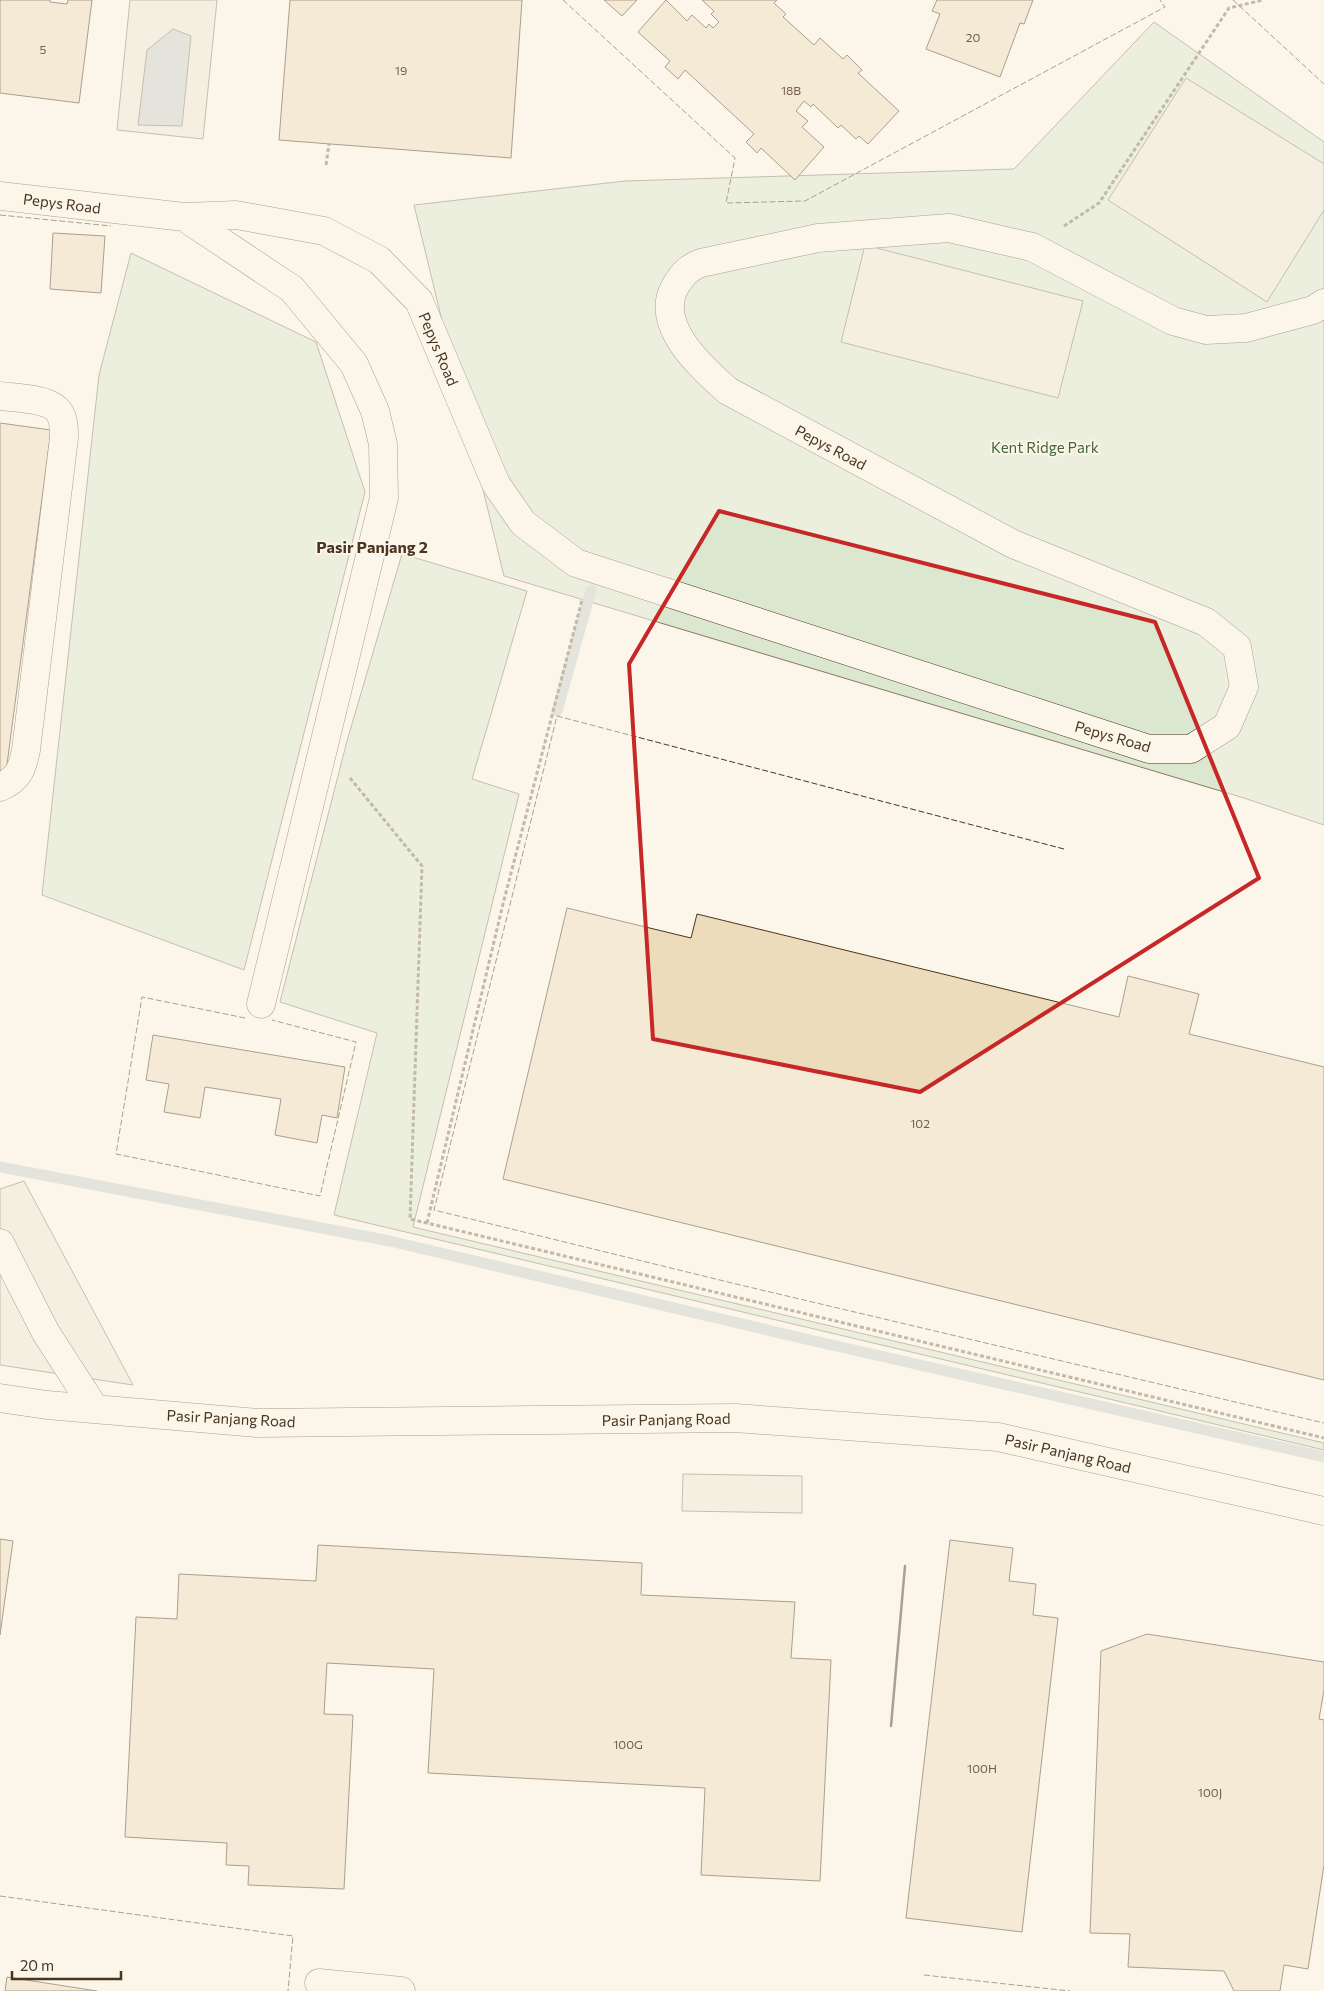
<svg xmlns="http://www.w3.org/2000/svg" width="1324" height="1991" font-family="Commissioner,sans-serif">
<rect width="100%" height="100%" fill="#fbf6e9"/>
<path fill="#dce7d0" stroke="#887966" d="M 1154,22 L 1324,142 L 1324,825 L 1244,798 L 504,576 L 414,205 L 625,181 L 1014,169 Z
M 131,253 L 316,342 L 365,492 L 244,970 L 42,895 L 99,375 Z
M 402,554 L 527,591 L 472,779 L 519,794 L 413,1227 L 1324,1443 L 1324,1450 L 334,1215 L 377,1033 L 280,1002 L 347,741 Z"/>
<path fill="#ede7d9" stroke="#887966" d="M 130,0 L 217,0 L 203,139 L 117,130 Z
M 1186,78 L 1324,164 L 1324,210 L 1267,302 L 1108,200 Z
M 865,245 L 1083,301 L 1058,398 L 841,342 Z
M 24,1181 L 133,1385 L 0,1365 L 0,1189 Z
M 683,1474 L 802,1476 L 802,1513 L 682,1511 Z"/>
<path fill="#c9cecd" stroke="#887966" d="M 173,29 L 191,36 L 182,126 L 138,125 L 147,50 Z"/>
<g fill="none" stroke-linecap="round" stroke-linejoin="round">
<path stroke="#c9cecd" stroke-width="11" d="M 557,711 L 591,590
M 0,1167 L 390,1241 L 797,1337 L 1324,1457"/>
</g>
<path fill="#ecdcbc" stroke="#4a3520" d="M 0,0 L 50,0 L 50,2 L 67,4 L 68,0 L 92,0 L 79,103 L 0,93 Z
M 290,0 L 522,0 L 511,158 L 279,140 Z
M 604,0 L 637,0 L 622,16 Z
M 666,0 L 687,21 L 692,15 L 706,28 L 709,24 L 713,28 L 719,22 L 711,14 L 714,11 L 702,0 L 777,0 L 774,3 L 786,14 L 783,17 L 814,45 L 820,38 L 843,59 L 847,55 L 862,70 L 858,73 L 899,111 L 868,144 L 859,136 L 856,139 L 841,125 L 838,128 L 813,104 L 811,107 L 804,101 L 796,111 L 808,121 L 802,127 L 824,147 L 795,180 L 761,148 L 757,153 L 746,142 L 754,134 L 685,70 L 678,79 L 665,67 L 670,61 L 638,32 Z
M 937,0 L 1033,0 L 1024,24 L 1020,23 L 1000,77 L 926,49 L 940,14 L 932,11 Z
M 53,233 L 105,236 L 101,293 L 50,289 Z
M 0,423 L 51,430 L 6,772 L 0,771 Z
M 567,908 L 691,938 L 697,914 L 1119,1017 L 1128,976 L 1199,994 L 1189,1034 L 1324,1067 L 1324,1380 L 503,1179 Z
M 153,1035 L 345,1067 L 337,1118 L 322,1115 L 317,1143 L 275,1135 L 281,1099 L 205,1087 L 200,1118 L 164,1112 L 169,1084 L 146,1080 Z
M 0,1539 L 13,1541 L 0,1635 Z
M 950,1540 L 1013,1548 L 1009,1581 L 1036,1584 L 1033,1615 L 1058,1618 L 1022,1932 L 906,1918 Z
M 318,1545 L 642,1563 L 641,1595 L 795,1602 L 791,1658 L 831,1660 L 820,1881 L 701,1875 L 705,1788 L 428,1773 L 434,1669 L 327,1663 L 324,1714 L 353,1715 L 344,1889 L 248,1885 L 249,1866 L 226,1865 L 227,1843 L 125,1837 L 136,1617 L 177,1619 L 179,1574 L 316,1581 Z
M 1147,1634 L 1324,1662 L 1324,1690 L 1319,1719 L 1324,1720 L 1324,1865 L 1308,1969 L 1284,1965 L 1280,1991 L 1234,1991 L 1224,1971 L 1128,1967 L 1130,1934 L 1090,1933 L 1101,1651 Z
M 7,1977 L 97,1991 L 5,1991 Z"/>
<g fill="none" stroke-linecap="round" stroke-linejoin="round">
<g stroke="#4a3520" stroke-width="29">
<path id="minor" d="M 0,196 L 184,217 L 236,215 L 324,231 L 379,260 L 419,301 L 496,484 L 523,523 L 576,563 L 1149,749 L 1191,749 L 1227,726 L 1244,687 L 1237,647 L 1206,622 L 1013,544 L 728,391 C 702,368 652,324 676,285 C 683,274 688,268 701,263 L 818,238 L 949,228 L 1032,247 L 1173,321 L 1206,330 L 1246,328 L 1313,310 L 1324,303
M 184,217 L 292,289 L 354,364 L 375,411 L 383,444 L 384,498 L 261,1004
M 0,396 C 15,398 50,398 59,412 C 64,419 64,429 64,438 L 26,750 C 22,769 19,779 0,787
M 0,1243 L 46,1333 L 95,1409
M 0,1398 L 47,1405 L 257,1423 L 735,1418 L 998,1437 L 1324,1511
M 319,1983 L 401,1991"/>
</g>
<path stroke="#7f6f5c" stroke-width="3" stroke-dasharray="4 2.5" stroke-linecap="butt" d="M 326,165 L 329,144
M 1064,226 L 1099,203 L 1229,8 L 1263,0
M 350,778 L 422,866 L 410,1219 L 1324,1438
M 427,1223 L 503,904 L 582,600"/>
<use href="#minor" stroke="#fbf6e9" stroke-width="28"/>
<path stroke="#4a3520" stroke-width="1" stroke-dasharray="6 2.5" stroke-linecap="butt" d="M 563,0 L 735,158 L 726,203 L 805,201 L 1165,7 L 1160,0
M 1233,0 L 1324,84
M 0,215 L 111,226
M 1064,849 L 557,716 L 434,1210 L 732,1283 L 1324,1423
M 245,1018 L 142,997 L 116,1154 L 320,1196 L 356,1042 L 272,1020
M 0,1896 L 293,1936 L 288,1991
M 924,1975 L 1070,1991"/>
<path stroke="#4a3520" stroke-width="2.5" d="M 891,1726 L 905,1566"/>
</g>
<path d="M0 0H1324V1991H0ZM 719,511 L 1155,622 L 1259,878 L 920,1092 L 653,1039 L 629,664 Z" fill="#fbf6e9" fill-opacity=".55" fill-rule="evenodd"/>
<path fill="none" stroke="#c62828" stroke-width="4" stroke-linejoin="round" d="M 719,511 L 1155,622 L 1259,878 L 920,1092 L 653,1039 L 629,664 Z"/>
<g text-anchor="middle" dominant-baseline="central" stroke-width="4" stroke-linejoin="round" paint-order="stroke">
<g font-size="12" fill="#725f47">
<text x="973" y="37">20</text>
<text x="43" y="49">5</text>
<text x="401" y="70">19</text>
<text x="791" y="90">18B</text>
<text x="920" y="1123">102</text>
<text x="628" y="1744">100G</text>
<text x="982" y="1768">100H</text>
<text x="1210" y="1792">100J</text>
</g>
<g font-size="15" fill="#4a3520" stroke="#fbf6e9">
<text transform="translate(62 203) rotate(7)">Pepys Road</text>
<text transform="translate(439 349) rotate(67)">Pepys Road</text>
<text transform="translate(831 447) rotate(28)">Pepys Road</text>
<text transform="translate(1113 736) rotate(16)">Pepys Road</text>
<text transform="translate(231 1418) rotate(3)">Pasir Panjang Road</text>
<text transform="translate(666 1419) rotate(-1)">Pasir Panjang Road</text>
<text transform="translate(1068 1453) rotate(13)">Pasir Panjang Road</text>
</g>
<g font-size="15" fill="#436837" stroke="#fbf6e9">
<text x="1045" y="447">Kent Ridge Park</text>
</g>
<g font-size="16" font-weight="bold" fill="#4a3520" stroke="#fbf6e9">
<text x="372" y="546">Pasir Panjang 2</text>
</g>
</g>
<path d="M12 1971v8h109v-8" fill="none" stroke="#4a3520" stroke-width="2.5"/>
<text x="20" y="1971" font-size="15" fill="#4a3520" stroke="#fbf6e9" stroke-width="4" paint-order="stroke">20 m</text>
</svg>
